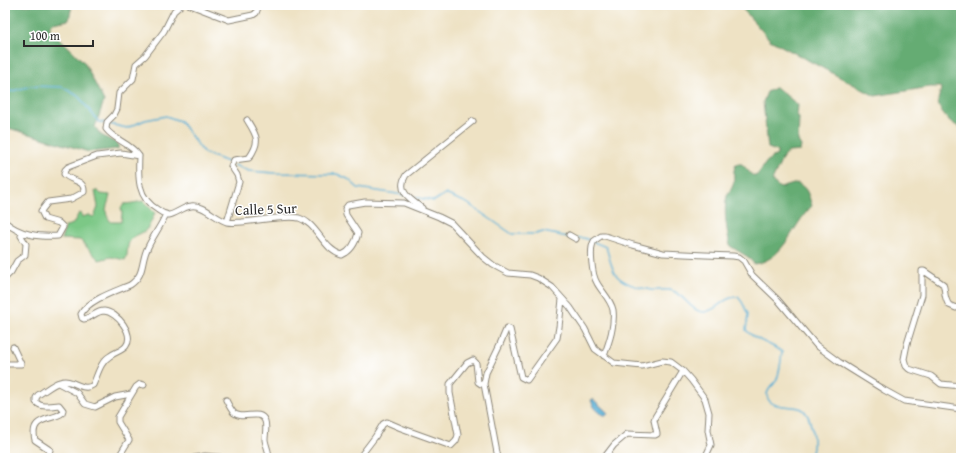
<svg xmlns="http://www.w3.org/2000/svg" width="966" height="463" font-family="'Gentium Book Plus',serif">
<rect width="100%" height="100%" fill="#fff"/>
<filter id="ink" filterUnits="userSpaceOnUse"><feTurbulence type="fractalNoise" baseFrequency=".025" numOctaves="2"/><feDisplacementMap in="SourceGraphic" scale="8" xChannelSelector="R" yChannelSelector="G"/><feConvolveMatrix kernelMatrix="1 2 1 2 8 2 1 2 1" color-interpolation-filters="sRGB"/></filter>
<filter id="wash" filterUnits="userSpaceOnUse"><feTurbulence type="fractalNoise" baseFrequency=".012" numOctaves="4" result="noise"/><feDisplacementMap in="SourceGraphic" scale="16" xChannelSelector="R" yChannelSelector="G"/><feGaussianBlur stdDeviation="0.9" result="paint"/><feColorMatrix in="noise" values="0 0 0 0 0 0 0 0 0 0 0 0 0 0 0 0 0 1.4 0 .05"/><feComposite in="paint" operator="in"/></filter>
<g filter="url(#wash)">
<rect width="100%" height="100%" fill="#eee2c4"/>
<path fill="#7cc886" stroke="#547a58" d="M 95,191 L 98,191 L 101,194 L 110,195 C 108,206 102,211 111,222 L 121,222 L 122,213 L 121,208 L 124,204 L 133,203 L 143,201 L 155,213 C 152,219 150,226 146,230 C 140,235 135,234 130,241 C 126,246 129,254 125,260 L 111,257 L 99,260 L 80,240 L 61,239 L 66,226 L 73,224 L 79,213 L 81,214 L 82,217 L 89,215 L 93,217 L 95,215 L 98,207 Z"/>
<path fill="#65ac73" stroke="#486c4f" d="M 5,5 L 72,5 L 69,20 L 53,23 L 50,25 L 50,29 L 84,62 L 104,101 L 95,127 L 101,135 L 118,144 L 118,149 L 89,152 L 5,127 Z
M 739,5 L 961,5 L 961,128 C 951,123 939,114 938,101 C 938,97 941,92 941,88 L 940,87 L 930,87 L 875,96 L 770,40 Z
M 776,87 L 798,105 L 797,115 L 799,118 L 798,141 L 801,146 L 800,151 L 789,152 L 784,155 L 772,181 L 780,188 L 797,183 C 808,188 808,194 812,206 C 792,225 785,260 754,264 L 748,257 L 730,246 C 727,230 723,212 727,196 C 728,192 732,189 733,185 C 735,177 732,173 736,164 L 742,164 L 752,175 L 756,176 C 765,167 763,161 777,155 L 777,151 L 768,148 L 763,102 L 767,92 Z"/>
<path fill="#57aed4" stroke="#416c80" d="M 593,399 L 608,413 L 607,415 L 603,415 C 597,411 593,407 591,400 Z"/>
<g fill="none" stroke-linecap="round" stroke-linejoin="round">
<path stroke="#57aed4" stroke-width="1.5" d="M 5,93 L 31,86 L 62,87 L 78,96 L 99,122 L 105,123
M 109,124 L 127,128 L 145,120 L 166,116 L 180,121 L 204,153 L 230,163
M 234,165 L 249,171 L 274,173 L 337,174 L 348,179 L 358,188 L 404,195
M 410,196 L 434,201 L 445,194 L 467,203 L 512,234 L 536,234 L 543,232 L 568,237
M 578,238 L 584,238 L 606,247 C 609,255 611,269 617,276 C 625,284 640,288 651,290 C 658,291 666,288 673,291 C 684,295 692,313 705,312 C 718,310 724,296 738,297 C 745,304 743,306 748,314 L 746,330 C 755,341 771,343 782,352 C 781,361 780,371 777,379 C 775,385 767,388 767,395 C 768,410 792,404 802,409 C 812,415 815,443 812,453 L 821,458"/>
</g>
</g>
<g filter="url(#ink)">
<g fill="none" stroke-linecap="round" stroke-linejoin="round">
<g stroke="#8c8678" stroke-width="7">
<path id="street" d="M 190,5 L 229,20 L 253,15 L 256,13 L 259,5
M 139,156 C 131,143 115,141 106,129 L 107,122 L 114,115 L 117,109 L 119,93 L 133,79 L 136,64 L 145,56 L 164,31 L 174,11 L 181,5
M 422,208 C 410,199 396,191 406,175 L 473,121
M 5,222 C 20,235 38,237 58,236 L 63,227 L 59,223 L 45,219 L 41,211 L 48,202 L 71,199 L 84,192 C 85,179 71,182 64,174 L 65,170 L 68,167 L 97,156 L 121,153 L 139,156 C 138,177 137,198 158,210 C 161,212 165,215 169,215 C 176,214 183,207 191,206 C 203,204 216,219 227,222 C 231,223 237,222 242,222 C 256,221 287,215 299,218 C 317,223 323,250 342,255 C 351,251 356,242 358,233 L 346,215 L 345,209 L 348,205 L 365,202 L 404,203 L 439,217 L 451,223 L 483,257 L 493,265 L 508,273 L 530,275 L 538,278 L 552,287 L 570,307 L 585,329 L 595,349 L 614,363 L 642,366 L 662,361 L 671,362 L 683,371 L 691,380 L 705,399 L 709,413 L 708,430 L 711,445 L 705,458
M 227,222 L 239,182 L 237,175 L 231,166 L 234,160 L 249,158 C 261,141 257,136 247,120
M 569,235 L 576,239
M 5,278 L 11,272 L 17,261 L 25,255 L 26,244 L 21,236 L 23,233
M 961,306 L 956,308 L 949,305 C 943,297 946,290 943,284 L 924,271 L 922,271 L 922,295 L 907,344 L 904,359 L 906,366 L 909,369 L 931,376 L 941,384 L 961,386
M 604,356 C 609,342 615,326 613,310 C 611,300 602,292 597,283 C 592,275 589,249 594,241 L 601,236 L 605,236 L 633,245 L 663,253 L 705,255 L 733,256 L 739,257 L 744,261 L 752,275 L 778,300 L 816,345 L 839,362 L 884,390 L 904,401 L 961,409
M 5,364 L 21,364 L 13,347
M 58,383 L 77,393 L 85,404 L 95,407 L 115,397 L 131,394
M 226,400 C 228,404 231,410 234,413 C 243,421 260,408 265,421 C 267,427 265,434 265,440 C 266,446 269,451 269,458
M 41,458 L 48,456 L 50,450 L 35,440 C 29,416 52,421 62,413 L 63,410 L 59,405 C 51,406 41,408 36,402 L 36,398 L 38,395 C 45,391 52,384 60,382 C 72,377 82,393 93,385 C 98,374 100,362 110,356 C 115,352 122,351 126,346 C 135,334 117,312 104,311 C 96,311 92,318 84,319 L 82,318 L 81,314 C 88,300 116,291 130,285 C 146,274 140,262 148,247 C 153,236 161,226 166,214
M 118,458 L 129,440 L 118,422 L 118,417 L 136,387 L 140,384 L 144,385
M 194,458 L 205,456 L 228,458
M 359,458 L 375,437 L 383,424 L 387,422 L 401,428 L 451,446 L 456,441 L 458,435 L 450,393 L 450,384 L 467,363 L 473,360 L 476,363 L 478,382 L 481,384 L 484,384
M 498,458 L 484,384 L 486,373 L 500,344 L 506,330 L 507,328 L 510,329 L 521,377 L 527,380 L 557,338 L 559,327 L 562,299
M 604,458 L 614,445 L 627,434 L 655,435 L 657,434 L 654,420 L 655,417 L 683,371"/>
</g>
<use href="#street" stroke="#fff" stroke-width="5"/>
</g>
</g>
<g text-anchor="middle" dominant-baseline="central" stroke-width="3" stroke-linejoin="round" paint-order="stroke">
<g font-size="14" fill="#2b2b2b" stroke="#fff">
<text transform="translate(266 209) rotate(-2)">Calle 5 Sur</text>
</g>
</g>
<rect width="966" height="463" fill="none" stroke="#fff" stroke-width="20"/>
<path d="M24 40v6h69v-6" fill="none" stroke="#2b2b2b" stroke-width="2"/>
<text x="30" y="40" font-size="12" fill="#2b2b2b" stroke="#ffffff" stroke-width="3" paint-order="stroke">100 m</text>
</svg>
